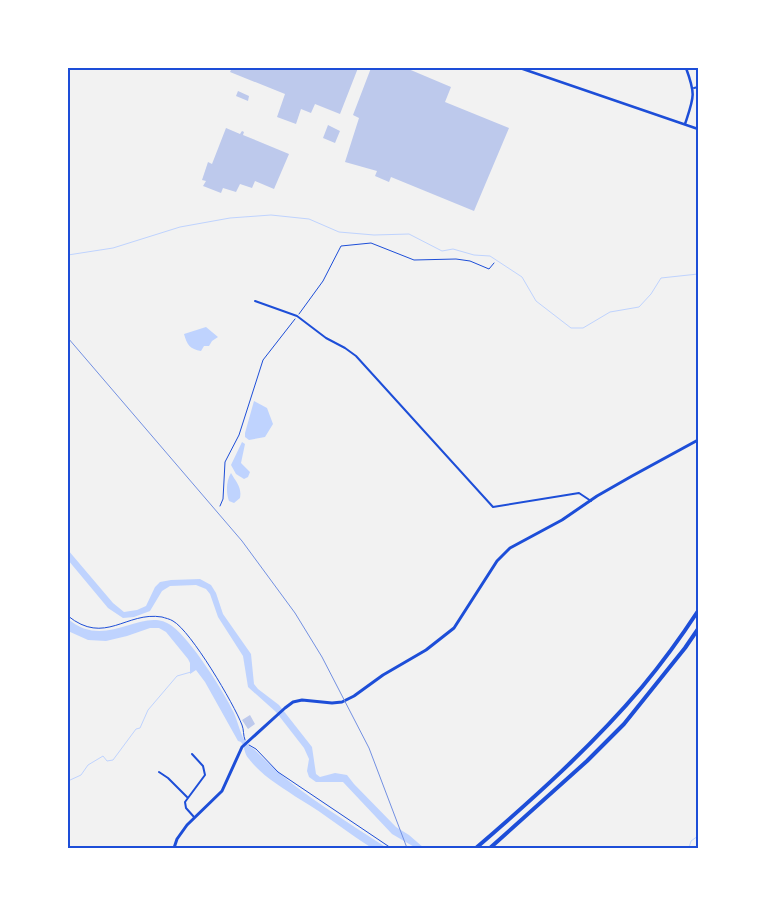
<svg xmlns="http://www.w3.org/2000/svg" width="766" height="916" font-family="'Open Sans',sans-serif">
<rect width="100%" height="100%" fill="#f2f2f2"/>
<path fill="#bfd3fe" d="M 206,327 L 218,337 L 212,341 L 209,346 L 204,346 L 201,351 C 190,349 187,345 184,334 Z
M 254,401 L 267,408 L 273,424 L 265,437 L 249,440 L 245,437 L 245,433 Z
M 242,442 L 245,444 L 241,463 L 250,472 L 248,477 L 244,479 L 236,474 L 231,465 Z
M 231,473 C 236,482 242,487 240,498 L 234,503 L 229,501 C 226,493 226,481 231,473 Z
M 68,550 L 113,603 L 124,612 L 137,610 L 146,606 L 155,587 L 160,582 L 171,580 L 200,579 L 211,585 L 216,593 L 223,614 L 251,654 L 254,684 L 258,689 L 279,705 L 312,747 L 316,774 L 320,777 L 335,773 L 347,775 L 354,784 L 396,827 L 409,835 L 424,848 L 416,848 L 392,834 L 343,782 L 316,782 L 309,777 L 307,771 L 309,759 L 304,748 L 276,712 L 248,687 L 243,656 L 218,617 L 210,594 L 206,589 L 196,585 L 170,586 L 162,591 L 150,611 L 134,617 L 123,618 L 108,608 L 68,560 Z
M 68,619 C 107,652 143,604 172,626 C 191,640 223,690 234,713 C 238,722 241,737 247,744 C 250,747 253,748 256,751 C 294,791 342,818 387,848 L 372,848 C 348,833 325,814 301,800 C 283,788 262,776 249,759 C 244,754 245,747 241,742 L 238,741 L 205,682 L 196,670 L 190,674 L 190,663 L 188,659 L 166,632 L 159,628 L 150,628 L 127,636 L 106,641 L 88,640 L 68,631 Z"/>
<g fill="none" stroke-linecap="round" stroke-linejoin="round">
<path stroke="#bfd3fe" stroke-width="1" d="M 68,255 L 113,248 L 180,227 L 230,218 L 271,215 L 309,219 L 339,232 L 374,235 L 409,234 L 442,251 L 453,249 L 474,255 L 490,256 L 522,277 L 536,301 L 571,328 L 583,328 L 610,312 L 639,307 L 651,294 L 661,278 L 698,274
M 68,781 L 81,775 L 88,765 L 103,756 L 107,761 L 113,760 L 136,729 L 140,728 L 148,710 L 177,676 L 191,672
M 689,848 L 691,841 L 698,836"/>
</g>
<path fill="#bdc9ec" d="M 232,68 L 358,68 L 340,114 L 315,104 L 311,113 L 301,109 L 296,124 L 277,117 L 285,94 L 230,72 Z
M 371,68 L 406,68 L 451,87 L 445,102 L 509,128 L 474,211 L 391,177 L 389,182 L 375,176 L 377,171 L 345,162 L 359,118 L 353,115 Z
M 238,91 L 249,96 L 248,101 L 236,96 Z
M 328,125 L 340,131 L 335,143 L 323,138 Z
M 226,128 L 240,134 L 242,131 L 244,132 L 243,135 L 289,154 L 274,189 L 255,181 L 252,188 L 240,184 L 236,192 L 223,188 L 221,193 L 203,186 L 206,181 L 202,180 L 208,162 L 212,164 Z
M 250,715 L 255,724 L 248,729 L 242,720 Z"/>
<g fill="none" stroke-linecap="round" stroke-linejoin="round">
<path stroke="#1d4ed8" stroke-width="1" d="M 299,314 L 323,281 L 341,246 L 371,243 L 414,260 L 456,259 L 470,261 L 489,269 L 494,263
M 220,506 L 223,499 L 225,462 L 239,435 L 263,360 L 295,319
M 68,616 C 105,646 126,611 162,617 C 165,618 170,619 173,621 C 191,631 234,704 242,725 C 244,730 243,735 245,740
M 249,745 L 256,749 L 278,772 L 391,848"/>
<path stroke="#1d4ed8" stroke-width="2" d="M 694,88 L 698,87
M 255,301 L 297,316 L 326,338 L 345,348 L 356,356 L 493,507 L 579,493 L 591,501
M 192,754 L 203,766 L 205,775 L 185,802 L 186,808 L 194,817
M 159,772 L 168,778 L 187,797"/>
<path stroke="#1d4ed8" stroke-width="2.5" d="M 520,68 L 698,129
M 685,124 C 694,97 696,95 686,68"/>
<path stroke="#1d4ed8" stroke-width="3" d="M 174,848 L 177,839 L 187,825 L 222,791 L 242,747 L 285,708 L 293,702 L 302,700 L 332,703 L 342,702 L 354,696 L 383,675 L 426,650 L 454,628 L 497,561 L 510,548 L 562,520 L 597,496 L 632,476 L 698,440"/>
<path stroke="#1d4ed8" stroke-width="4" d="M 476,848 C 534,798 592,746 642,687 C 662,663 681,637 698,611
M 490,848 L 587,761 L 624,724 L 685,648 L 698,629"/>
<path stroke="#7290e2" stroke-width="1" d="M 68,338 L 242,541 L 295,613 L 322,657 L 369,748 L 407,848"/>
</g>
<rect width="766" height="916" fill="none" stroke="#ffffff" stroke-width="138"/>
<rect x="69" y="69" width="628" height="778" fill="none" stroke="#1d4ed8" stroke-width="2"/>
</svg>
